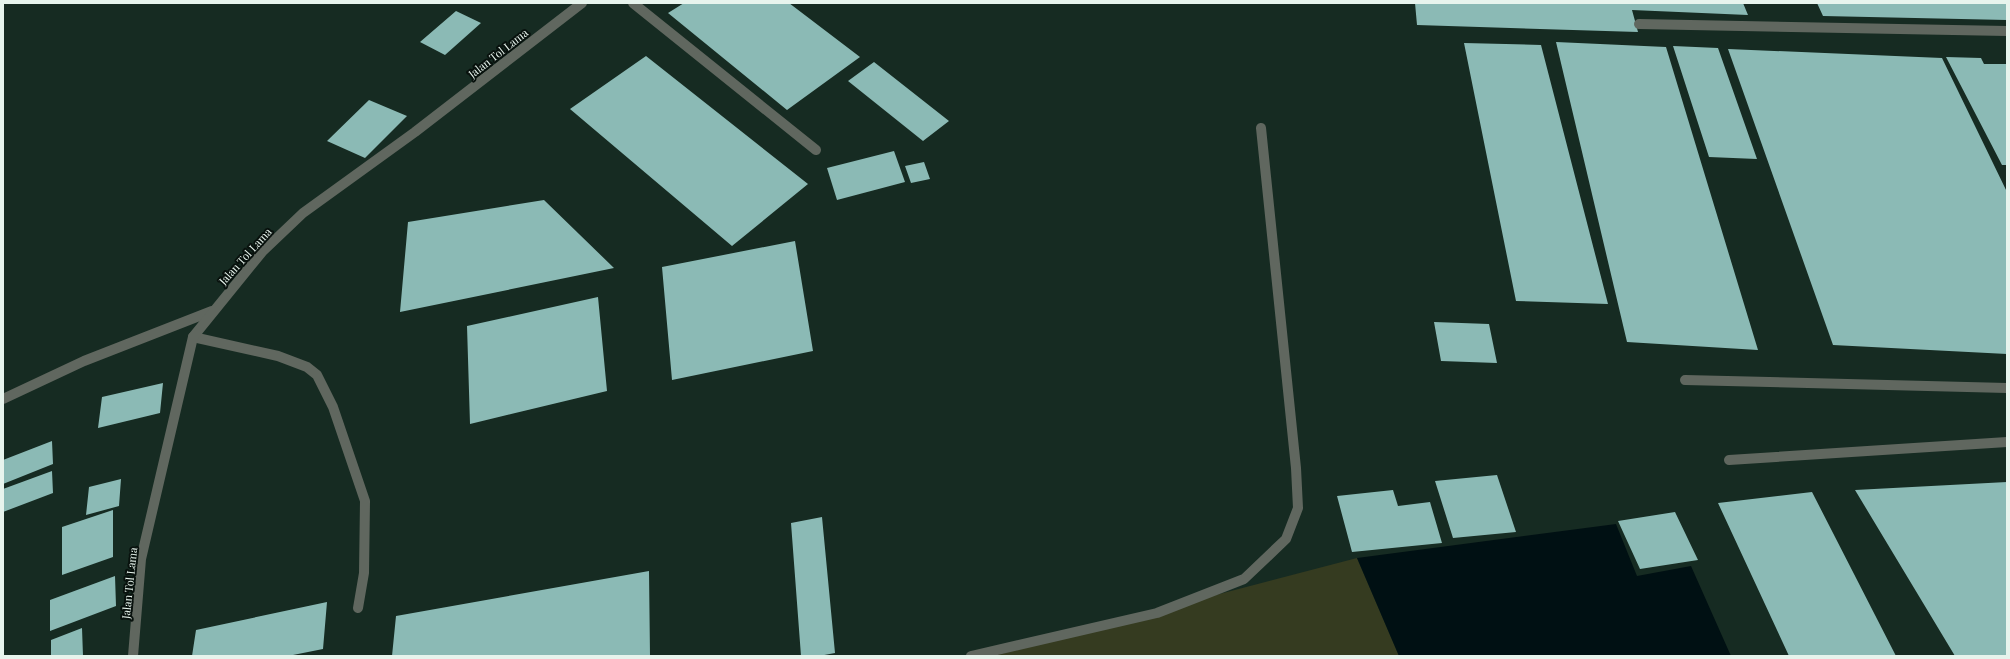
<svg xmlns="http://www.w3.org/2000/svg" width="2010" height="659" font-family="'Playfair Display',serif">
<rect width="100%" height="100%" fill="#162b22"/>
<path fill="#353b20" d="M 1357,558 L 1399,656 L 983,656 Z"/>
<path fill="#001013" d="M 1616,524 L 1637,576 L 1691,566 L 1731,656 L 1399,656 L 1357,558 Z"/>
<path fill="#8bbab5" d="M 684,3 L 789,3 L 860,57 L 787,110 L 668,13 Z
M 1415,3 L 1743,3 L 1748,15 L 1632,10 L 1638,32 L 1417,25 Z
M 1817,3 L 2007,3 L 2007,20 L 1823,16 Z
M 456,11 L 481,23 L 445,55 L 420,42 Z
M 1556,42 L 1666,47 L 1758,350 L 1627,342 Z
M 1464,43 L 1541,45 L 1608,304 L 1516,301 Z
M 1673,46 L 1718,48 L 1757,159 L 1709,157 Z
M 1728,49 L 1942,58 L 2007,192 L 2007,354 L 1833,345 Z
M 646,56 L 808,184 L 732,246 L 570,109 Z
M 1946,57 L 1981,58 L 1984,64 L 2007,64 L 2007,165 L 2002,165 Z
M 874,62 L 949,121 L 923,141 L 848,81 Z
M 369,100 L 407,116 L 365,158 L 327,141 Z
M 894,151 L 905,182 L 837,200 L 827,168 Z
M 924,162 L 930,179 L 911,183 L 905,166 Z
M 544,200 L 614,268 L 400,312 L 408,222 Z
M 795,241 L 813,351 L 672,380 L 662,267 Z
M 598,297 L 607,391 L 470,424 L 467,326 Z
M 1434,322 L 1489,324 L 1497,363 L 1441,361 Z
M 163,383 L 160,413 L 98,428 L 102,397 Z
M 52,441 L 53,464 L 3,484 L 3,460 Z
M 52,471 L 53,493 L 3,512 L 3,489 Z
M 1497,475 L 1516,532 L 1453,538 L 1435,481 Z
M 121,479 L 119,506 L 86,515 L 89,487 Z
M 2007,482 L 2007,656 L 1955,656 L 1855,490 Z
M 1393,490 L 1398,506 L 1430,502 L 1442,543 L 1352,552 L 1337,496 Z
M 1812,492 L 1896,656 L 1789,656 L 1718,503 Z
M 113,510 L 113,557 L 62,575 L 62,527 Z
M 1675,512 L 1698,560 L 1640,569 L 1618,521 Z
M 822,517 L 835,653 L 819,656 L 801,656 L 791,523 Z
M 649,571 L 650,656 L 392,656 L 396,616 Z
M 115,576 L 116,606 L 50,631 L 50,600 Z
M 327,602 L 323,649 L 288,656 L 192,656 L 196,630 Z
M 82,628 L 83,656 L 51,656 L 51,640 Z"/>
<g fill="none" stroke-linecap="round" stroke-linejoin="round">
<path stroke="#60675f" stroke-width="10" d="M 633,3 L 816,150
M 1639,24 L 2007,31
M 193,337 L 278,356 L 307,367 L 317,375 L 333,407 L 365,501 L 364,573 L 358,608
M 1685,380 L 2007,388
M 3,399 L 84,361 L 212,311
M 1729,460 L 2007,442
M 971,656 L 1157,613 L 1244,579 L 1286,539 L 1298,508 L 1296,468 L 1261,128"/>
<path stroke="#60675f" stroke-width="10" d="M 133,656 L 141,559 L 193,337 L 262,252 L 303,213 L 415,132 L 582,3"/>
</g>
<g text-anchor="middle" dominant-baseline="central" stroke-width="4" stroke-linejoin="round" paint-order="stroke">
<g font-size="11" fill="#e7f4ed" stroke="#08110d">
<text transform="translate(498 53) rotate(-38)">Jalan Tol Lama</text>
<text transform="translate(245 256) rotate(-48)">Jalan Tol Lama</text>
<text transform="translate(129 583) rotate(-84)">Jalan Tol Lama</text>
</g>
</g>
<rect width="2010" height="659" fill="none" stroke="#e7f4ed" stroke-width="8"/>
</svg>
